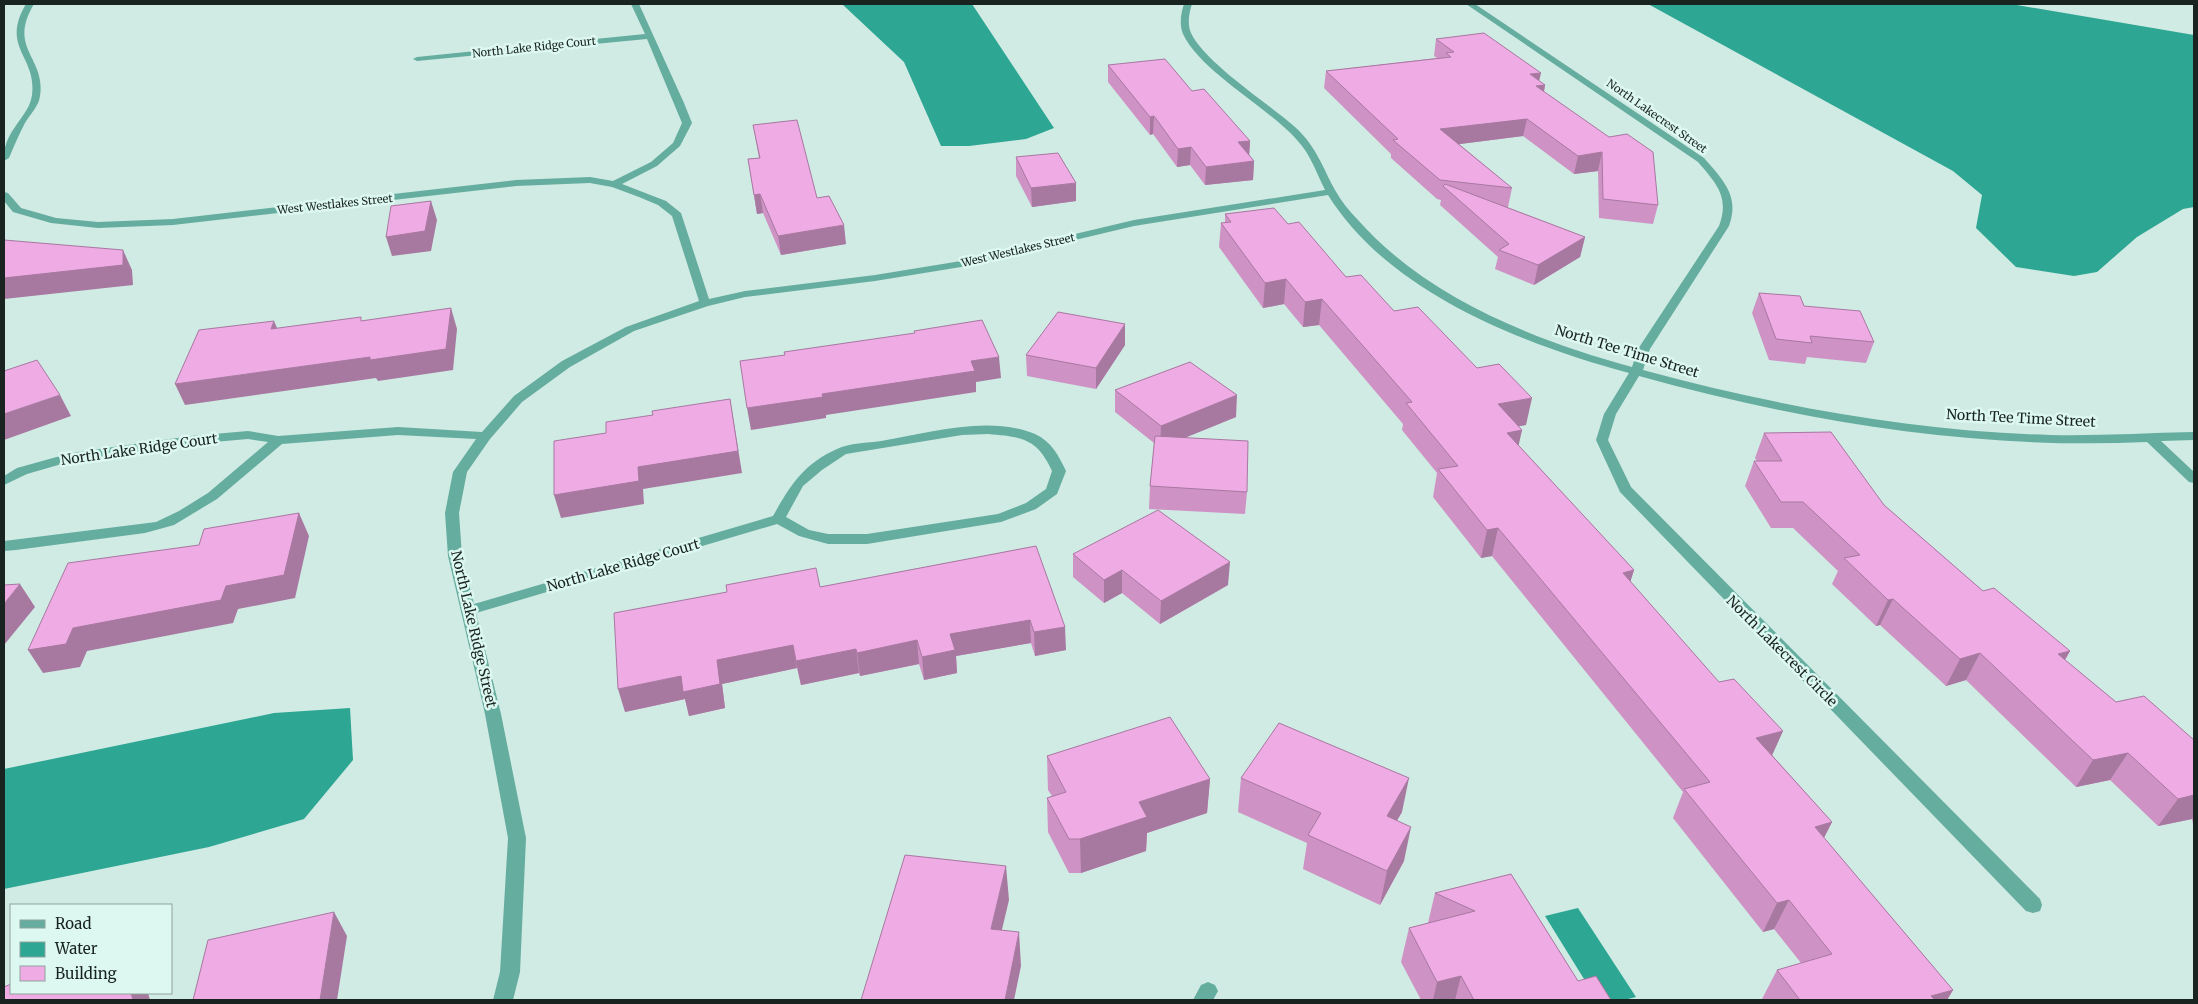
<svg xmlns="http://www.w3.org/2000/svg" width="2198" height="1004" font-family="Merriweather,serif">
<rect width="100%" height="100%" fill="#d0eae4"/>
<path fill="#2da693" d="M 842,4 L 972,4 L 1054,128 L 1026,139 L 969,146 L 941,146 L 904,62 Z
M 1648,4 L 2011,4 L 2194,35 L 2194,207 L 2183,209 L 2137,237 L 2097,272 L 2074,276 L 2016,267 L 1976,228 L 1982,195 L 1953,171 Z
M 350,708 L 353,760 L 304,819 L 209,847 L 4,889 L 4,769 L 274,713 Z
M 1578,908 L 1636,997 L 1624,1000 L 1597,1000 L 1545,916 Z"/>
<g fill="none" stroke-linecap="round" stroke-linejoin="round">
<path fill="#65ad9f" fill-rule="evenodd" d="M 26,4 L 34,4 C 7,49 46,57 40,96 C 39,106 30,114 25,123 C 19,134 14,146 9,158 L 4,161 C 2,131 29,118 32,95 C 37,56 0,48 26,4 Z
M 631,4 L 639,4 L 684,103 L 692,123 L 680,146 L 657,166 L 622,184 L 666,201 L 681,213 L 709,299 L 745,291 L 875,275 L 961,261 L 1134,220 L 1325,190 C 1316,172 1311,155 1297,140 C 1268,107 1201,72 1183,34 C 1179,24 1181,13 1184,4 L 1192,4 C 1189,13 1187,24 1191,33 C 1205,63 1268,103 1295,127 C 1316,146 1322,166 1335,190 C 1341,201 1349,211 1358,220 C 1427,298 1534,340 1632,367 L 1638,349 L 1719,226 C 1730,197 1716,183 1698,162 L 1466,4 L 1475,4 L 1704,158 C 1723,180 1740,196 1729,226 L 1650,349 L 1643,370 C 1776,406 1912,431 2050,435 C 2098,436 2146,433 2194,432 L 2194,440 L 2161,441 L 2194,472 L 2194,483 L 2189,482 L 2147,442 C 1975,450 1804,422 1639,376 L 1616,414 L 1608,440 L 1631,487 L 2040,899 L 2042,905 L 2040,911 L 2033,913 L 2026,911 L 1620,492 L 1596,440 L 1604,414 L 1629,373 C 1523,344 1389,293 1328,195 L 1134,226 L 961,267 L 875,281 L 745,297 L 708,306 L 634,331 L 570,367 L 522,402 L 490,439 L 467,472 L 459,513 L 462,556 L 474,604 L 773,516 C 790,486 803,464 837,449 C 849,443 868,443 881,441 C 929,433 988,415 1035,434 C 1051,441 1059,456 1066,471 L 1057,494 L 1036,509 L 1001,522 L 867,544 L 828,544 L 799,536 L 777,524 L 476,613 L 501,714 L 526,838 L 520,972 L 513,1000 L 493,1000 L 500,972 L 508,838 L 485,714 L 448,556 L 445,513 L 453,472 L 476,439 L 398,435 L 282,444 L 217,499 L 174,525 L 145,533 L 16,550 L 4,551 L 4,541 L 156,522 L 179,511 L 208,493 L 268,442 L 248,439 L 191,444 L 72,461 L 27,474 L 4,485 L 4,476 L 17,468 L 71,453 L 191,436 L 248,431 L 278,436 L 398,427 L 482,432 L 514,396 L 562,361 L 626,327 L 699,301 L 672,216 L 658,205 L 639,197 L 612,187 L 590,183 L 516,186 L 173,225 L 98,228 L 51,223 L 13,212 L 4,201 L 4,192 L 8,193 L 21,208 L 56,218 L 98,222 L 173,219 L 516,180 L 590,177 L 613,181 L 651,162 L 673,143 L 682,123 L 647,39 L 417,61 L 413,59 L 417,57 L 645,34 ZM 988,434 C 1022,437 1037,438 1052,471 L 1046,489 L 1026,503 L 998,514 L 867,534 L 828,534 L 809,530 L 786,517 L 803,486 L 822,470 L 846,454 L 962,435 Z
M 1208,982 L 1215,985 L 1218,991 L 1213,1000 L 1193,1000 L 1201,985 Z"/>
</g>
<path fill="#ce93c4" d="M 1436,39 L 1539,81 L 1545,85 L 1544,92 L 1658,205 L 1653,224 L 1599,218 L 1598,171 L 1574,174 L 1523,136 L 1459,144 L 1512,188 L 1508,207 L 1506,207 L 1585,237 L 1580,257 L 1534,285 L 1495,269 L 1498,257 L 1440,205 L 1441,200 L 1437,199 L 1391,158 L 1391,154 L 1324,88 L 1326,71 L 1437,58 L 1434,56 Z
M 1108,65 L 1192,91 L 1250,141 L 1249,155 L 1254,161 L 1253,180 L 1205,185 L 1190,165 L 1177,167 L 1153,134 L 1150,135 L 1108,82 Z
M 753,125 L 817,198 L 846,244 L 781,255 L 763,213 L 757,214 L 748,159 L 759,158 Z
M 1016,157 L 1076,201 L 1032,207 L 1016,176 Z
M 1225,214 L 1288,224 L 1346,277 L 1394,311 L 1526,425 L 1518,426 L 1522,430 L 1518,445 L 1634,570 L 1630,582 L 1772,755 L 1832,822 L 1824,838 L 1953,990 L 1947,1000 L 1763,1000 L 1762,999 L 1777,970 L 1801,963 L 1774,929 L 1763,932 L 1673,818 L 1683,792 L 1492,556 L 1481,558 L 1433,497 L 1437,473 L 1402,430 L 1403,424 L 1319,325 L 1303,327 L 1284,304 L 1263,308 L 1219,247 L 1221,223 L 1225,222 Z
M 1759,293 L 1804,306 L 1874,342 L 1866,363 L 1807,357 L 1805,364 L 1769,360 L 1752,313 Z
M 1125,345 L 1096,389 L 1027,376 L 1026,355 Z
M 1115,390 L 1236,417 L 1186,437 L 1247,492 L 1245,514 L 1149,509 L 1150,486 L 1154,443 L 1115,412 Z
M 1764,433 L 1884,505 L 1983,591 L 2070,651 L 2065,660 L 2116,702 L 2194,740 L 2194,829 L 2192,819 L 2158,826 L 2110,780 L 2076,787 L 1966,680 L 1946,686 L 1880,625 L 1876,626 L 1832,584 L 1838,571 L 1793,528 L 1771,528 L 1745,486 L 1754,461 L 1757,461 L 1755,458 Z
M 1036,546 L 1066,650 L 1035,656 L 1031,643 L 956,656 L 957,673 L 924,680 L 919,664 L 860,676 L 859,673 L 801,685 L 797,668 L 722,684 L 725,708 L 689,716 L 685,699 L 625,712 L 820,587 Z
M 1073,554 L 1228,585 L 1160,624 L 1122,593 L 1104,603 L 1073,577 Z
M 1047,756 L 1210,779 L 1207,813 L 1147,833 L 1146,851 L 1081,873 L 1069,873 L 1048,832 L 1047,798 L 1052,796 L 1048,790 Z
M 1241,778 L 1402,812 L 1397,820 L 1404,861 L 1380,905 L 1303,869 L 1307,843 L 1238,812 Z
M 1511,874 L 1578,981 L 1611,1000 L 1421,1000 L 1401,962 L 1409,928 L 1428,923 L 1435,893 Z"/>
<path fill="#a778a0" d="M 1541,73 L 1538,86 L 1545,85 L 1542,102 L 1530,74 Z
M 1154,116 L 1153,134 L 1150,135 L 1150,117 Z
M 1527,119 L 1523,136 L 1437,147 L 1440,129 Z
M 1250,141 L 1249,159 L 1238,142 Z
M 1191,147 L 1190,165 L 1177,167 L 1178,149 Z
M 1602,152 L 1598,171 L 1574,174 L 1578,156 Z
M 1254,161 L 1253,180 L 1205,185 L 1206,167 Z
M 1076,183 L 1076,201 L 1032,207 L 1031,188 Z
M 760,194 L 763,213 L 757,214 L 754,195 Z
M 431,201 L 437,220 L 431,251 L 392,256 L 386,237 Z
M 844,225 L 846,244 L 781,255 L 778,236 Z
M 1585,237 L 1580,257 L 1534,285 L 1538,265 Z
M 123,250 L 132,270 L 133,285 L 4,299 L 4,278 Z
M 1286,279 L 1284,304 L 1263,308 L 1265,283 Z
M 1322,299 L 1319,325 L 1303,327 L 1305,302 Z
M 451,308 L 457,329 L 453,370 L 378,381 L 376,378 L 185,405 L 175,384 L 370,357 Z
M 274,321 L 283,342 L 271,329 Z
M 1125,324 L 1125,345 L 1096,389 L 1096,368 Z
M 999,357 L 1001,378 L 976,382 L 976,392 L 826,415 L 826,418 L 751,430 L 747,408 L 822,394 L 971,361 Z
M 60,395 L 71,416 L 4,440 L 4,414 Z
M 1237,395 L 1236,417 L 1160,448 L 1161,426 Z
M 1532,398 L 1526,425 L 1492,431 L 1498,404 Z
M 730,399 L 742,473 L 643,489 L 644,504 L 561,518 L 554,495 L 638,467 Z
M 1522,430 L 1516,457 L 1507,433 Z
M 299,513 L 309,536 L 295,598 L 238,609 L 233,623 L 87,651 L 80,667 L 43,673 L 28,650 L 73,628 L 226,586 Z
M 1498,528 L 1492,556 L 1481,558 L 1487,530 Z
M 1230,562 L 1228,585 L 1160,624 L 1161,601 Z
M 1122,570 L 1122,593 L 1104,603 L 1104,580 Z
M 1634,570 L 1625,599 L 1623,573 Z
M 20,584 L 35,607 L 4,645 L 4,604 Z
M 1893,599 L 1880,625 L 1876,626 L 1888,600 Z
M 1030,620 L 1031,643 L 956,656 L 957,673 L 924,680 L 922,657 L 950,634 Z
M 1065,627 L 1066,650 L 1035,656 L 1034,632 Z
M 917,640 L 919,664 L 860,676 L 857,653 Z
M 793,645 L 797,668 L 722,684 L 725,708 L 689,716 L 685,699 L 625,712 L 618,689 L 681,676 L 717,660 Z
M 856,649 L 859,673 L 801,685 L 796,661 Z
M 2070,651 L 2054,678 L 2058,654 Z
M 1980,653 L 1966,680 L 1946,686 L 1960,659 Z
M 1783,731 L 1770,760 L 1756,738 Z
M 2128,753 L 2110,780 L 2076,787 L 2093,760 Z
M 1409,778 L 1402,812 L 1380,850 L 1387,816 Z
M 1210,779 L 1207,813 L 1147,833 L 1146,851 L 1081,873 L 1080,839 L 1139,802 Z
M 2194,795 L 2194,815 L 2192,819 L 2158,826 L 2178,799 Z
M 1832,822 L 1817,851 L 1815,827 Z
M 1411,827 L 1404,861 L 1380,905 L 1387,871 Z
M 1006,866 L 1009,900 L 994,963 L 991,929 Z
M 1789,900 L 1774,929 L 1763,932 L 1777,903 Z
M 334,912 L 347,936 L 337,1000 L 320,1000 Z
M 1019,932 L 1021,966 L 1014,1000 L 1005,1000 Z
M 1461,976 L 1455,1000 L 1433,1000 L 1437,982 Z
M 1953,990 L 1947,1000 L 1929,1000 L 1931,996 Z
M 131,993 L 148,993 L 150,1000 L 133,1000 Z"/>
<path fill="#efabe4" stroke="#a778a0" d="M 1484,33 L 1541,73 L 1530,74 L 1545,85 L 1536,86 L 1609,137 L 1627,134 L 1653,152 L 1658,205 L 1603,199 L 1602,152 L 1578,156 L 1527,119 L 1440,129 L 1512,188 L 1440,180 L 1393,140 L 1398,139 L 1326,71 L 1451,57 L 1446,53 L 1454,52 L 1436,39 Z
M 1165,59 L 1192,91 L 1204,89 L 1250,141 L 1238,142 L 1254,161 L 1206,167 L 1191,147 L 1178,149 L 1154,116 L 1150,117 L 1108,65 Z
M 797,120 L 817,198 L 829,196 L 844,225 L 778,236 L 760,194 L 754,195 L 748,159 L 760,158 L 753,125 Z
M 1058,153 L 1076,183 L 1031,188 L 1016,157 Z
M 1445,184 L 1585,237 L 1538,265 L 1499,250 L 1509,244 L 1443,186 Z
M 431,201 L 425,231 L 386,237 L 391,206 Z
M 1274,208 L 1288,224 L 1299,222 L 1346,277 L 1361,275 L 1394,311 L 1418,307 L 1477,368 L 1499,364 L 1532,398 L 1498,404 L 1522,430 L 1507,433 L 1634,570 L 1623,573 L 1719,682 L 1734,679 L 1783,731 L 1756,738 L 1832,822 L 1815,827 L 1953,990 L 1931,996 L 1935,1000 L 1800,1000 L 1777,970 L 1832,954 L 1789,900 L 1777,903 L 1684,789 L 1710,782 L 1498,528 L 1487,530 L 1438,469 L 1458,466 L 1406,403 L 1412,402 L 1322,299 L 1305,302 L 1286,279 L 1265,283 L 1221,223 L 1231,222 L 1225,214 Z
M 4,240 L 123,250 L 123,265 L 4,278 Z
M 1759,293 L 1800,296 L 1804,306 L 1860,311 L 1874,342 L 1810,336 L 1812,343 L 1776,339 Z
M 451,308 L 446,349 L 370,360 L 370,357 L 175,384 L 199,330 L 274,321 L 271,329 L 361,317 L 361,321 Z
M 1058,312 L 1125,324 L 1096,368 L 1026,355 Z
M 982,320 L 999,357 L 971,361 L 975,371 L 822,394 L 823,397 L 747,408 L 740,361 L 785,355 L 784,352 L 915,333 L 914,331 Z
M 37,360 L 60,395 L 4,414 L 4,371 Z
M 1190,362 L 1237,395 L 1161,426 L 1115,390 Z
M 730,399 L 738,451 L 638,467 L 639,481 L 554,495 L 554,441 L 606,433 L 606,422 L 653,415 L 652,411 Z
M 1831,432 L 1884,505 L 1983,591 L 1994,588 L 2070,651 L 2058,654 L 2116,702 L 2144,696 L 2194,740 L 2194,795 L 2178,799 L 2128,753 L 2093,760 L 1980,653 L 1960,659 L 1893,599 L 1888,600 L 1844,558 L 1860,555 L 1803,502 L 1781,502 L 1754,461 L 1782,461 L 1764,433 Z
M 1155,436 L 1248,441 L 1247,492 L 1150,486 Z
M 1158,510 L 1230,562 L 1161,601 L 1122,570 L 1104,580 L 1073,554 Z
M 299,513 L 284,575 L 226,586 L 221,600 L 73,628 L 66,644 L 28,650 L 68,563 L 199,545 L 204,529 Z
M 1036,546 L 1065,627 L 1034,632 L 1030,620 L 950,634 L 955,650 L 922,657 L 917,640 L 857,653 L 856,649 L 796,661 L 793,645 L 717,660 L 720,684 L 683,692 L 681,676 L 618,689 L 614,613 L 727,592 L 726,585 L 816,568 L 820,587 Z
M 20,584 L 4,604 L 4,585 Z
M 1170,717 L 1210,779 L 1139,802 L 1147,817 L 1080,839 L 1069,839 L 1047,798 L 1066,792 L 1047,756 Z
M 1279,723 L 1409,778 L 1387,816 L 1411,827 L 1387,871 L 1308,835 L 1321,813 L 1241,778 Z
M 905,855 L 1006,866 L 991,929 L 1019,932 L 1005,1000 L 861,1000 Z
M 1511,874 L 1578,981 L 1596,976 L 1611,1000 L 1474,1000 L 1461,976 L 1437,982 L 1409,928 L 1475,911 L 1435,893 Z
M 334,912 L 320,1000 L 193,1000 L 208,940 Z
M 11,984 L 11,993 L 131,993 L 133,1000 L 4,1000 L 4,987 Z"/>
<g text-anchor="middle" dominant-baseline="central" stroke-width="5" stroke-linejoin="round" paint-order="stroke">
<g font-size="11" fill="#192320" stroke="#ddf8f1">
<text transform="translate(534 47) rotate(-6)">North Lake Ridge Court</text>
<text transform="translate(1657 116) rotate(35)">North Lakecrest Street</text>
<text transform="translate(335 204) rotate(-6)">West Westlakes Street</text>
<text transform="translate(1018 250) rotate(-13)">West Westlakes Street</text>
</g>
<g font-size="14" fill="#192320" stroke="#ddf8f1">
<text transform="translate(1627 351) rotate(17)">North Tee Time Street</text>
<text transform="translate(2021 418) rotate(3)">North Tee Time Street</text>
<text transform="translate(139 449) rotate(-8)">North Lake Ridge Court</text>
<text transform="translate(623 565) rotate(-16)">North Lake Ridge Court</text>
<text transform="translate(474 629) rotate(77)">North Lake Ridge Street</text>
<text transform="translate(1782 651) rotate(45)">North Lakecrest Circle</text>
</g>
</g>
<rect width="2198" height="1004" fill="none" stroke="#192320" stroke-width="10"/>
<rect x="10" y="904" width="162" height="90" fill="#ddf8f1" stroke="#8fa39d"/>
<rect x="20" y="920" width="25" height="8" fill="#65ad9f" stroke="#8fa39d"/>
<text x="55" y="929" font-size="15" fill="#192320">Road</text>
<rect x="20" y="942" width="25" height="15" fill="#2da693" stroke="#8fa39d"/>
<text x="55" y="954" font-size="15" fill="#192320">Water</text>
<rect x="20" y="966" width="25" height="15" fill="#efabe4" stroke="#8fa39d"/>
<text x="55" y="979" font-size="15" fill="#192320">Building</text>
</svg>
